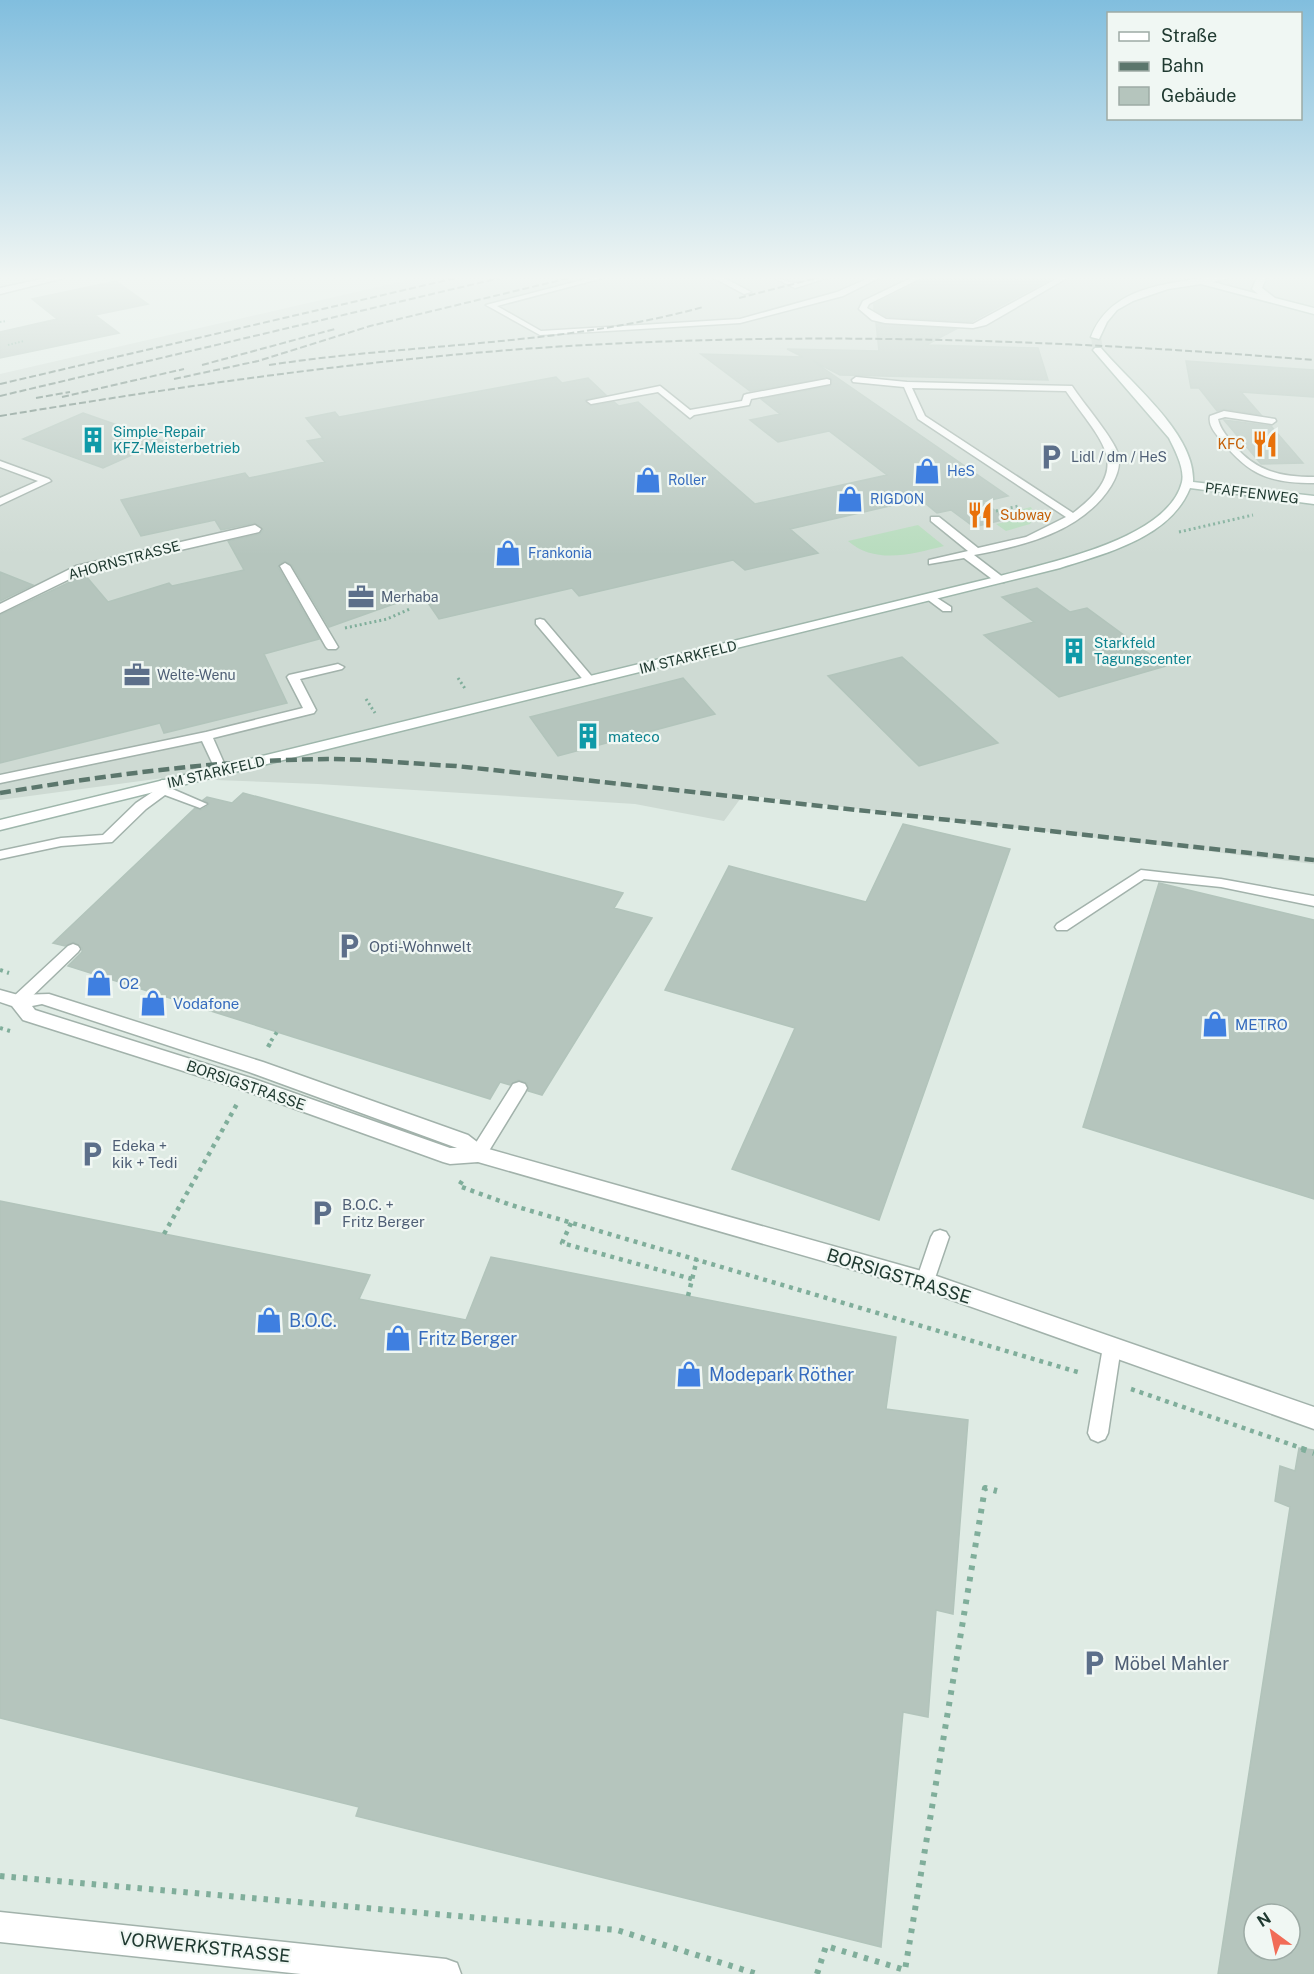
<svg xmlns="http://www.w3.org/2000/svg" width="1314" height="1974" font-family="'Public Sans',sans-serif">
<rect width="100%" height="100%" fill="#dfebe4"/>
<path fill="#cedad3" d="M 417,278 L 1314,278 L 1314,864 L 743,795 L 724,821 L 635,804 L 318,784 L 163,778 L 0,800 L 0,374 Z"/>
<path fill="#b8dcbe" d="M 1031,507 L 1035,515 L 1030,524 L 1006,531 L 996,524 L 1019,519 L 1011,512 Z
M 918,525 L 944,546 C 912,554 876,565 848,541 Z"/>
<path fill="#b5c5bd" stroke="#b2c4bb" stroke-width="1.5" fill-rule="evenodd" d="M 927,278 L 1052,278 L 971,322 L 887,317 L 874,310 L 874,304 Z
M 116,281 L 148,304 L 95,315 L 119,333 L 0,358 L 0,332 L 57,319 L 32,299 Z
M 876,323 L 956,329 L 926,345 L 1038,348 L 1048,380 L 840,375 L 813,361 L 1008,496 L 983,502 L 1007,519 L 974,527 L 951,510 L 937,513 L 920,499 L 790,529 L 818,553 L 745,570 L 733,560 L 579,596 L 572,588 L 439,619 L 422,594 L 329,627 L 292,565 L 284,561 L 278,567 L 319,639 L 264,654 L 287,703 L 164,733 L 160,723 L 0,763 L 0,615 L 85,575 L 108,602 L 169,583 L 172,586 L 244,570 L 228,541 L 260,534 L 263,530 L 255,523 L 221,530 L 215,520 L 141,536 L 121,500 L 245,473 L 249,478 L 325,462 L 307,441 L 323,438 L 306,418 L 335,412 L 339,417 L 556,377 L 562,383 L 588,378 L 606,395 L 585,400 L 590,406 L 614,402 L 619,406 L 638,402 L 755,504 L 887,475 L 829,431 L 778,442 L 750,420 L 780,414 L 761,399 L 830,386 L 831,378 L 750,391 L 701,354 L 803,357 L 787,349 L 879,351 Z
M 1186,361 L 1314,370 L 1314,397 L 1241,392 L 1261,415 L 1224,409 L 1217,411 L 1199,388 L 1191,388 Z
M 83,413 L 163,441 L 103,468 L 23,439 Z
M 1224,420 L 1271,426 L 1303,463 L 1261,464 Z
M 0,572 L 33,585 L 0,601 Z
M 1037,588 L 1070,612 L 1087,608 L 1166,666 L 1059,697 L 984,635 L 1034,622 L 1002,597 Z
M 902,657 L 998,743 L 919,766 L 828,676 Z
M 683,678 L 715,714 L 558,756 L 530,717 Z
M 243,793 L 623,893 L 614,908 L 652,918 L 542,1095 L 528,1091 L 527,1083 L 518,1080 L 510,1085 L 500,1082 L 490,1099 L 68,966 L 82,952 L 82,948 L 74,942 L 65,946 L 53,943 L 195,808 L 201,810 L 208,806 L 209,803 L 203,800 L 207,797 L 232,803 Z
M 903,824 L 1010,849 L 879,1220 L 732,1169 L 795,1028 L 665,990 L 729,866 L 866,902 Z
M 1159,883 L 1314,920 L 1314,1199 L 1083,1127 Z
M 0,1201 L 370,1275 L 359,1299 L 466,1320 L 491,1257 L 896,1337 L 886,1409 L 968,1420 L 953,1614 L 936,1610 L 928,1717 L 903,1712 L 881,1947 L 356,1816 L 359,1807 L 0,1718 Z
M 1299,1448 L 1314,1450 L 1314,1974 L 1218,1974 L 1290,1507 L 1275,1501 L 1280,1466 L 1295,1471 ZM 1254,1914 L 1290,1914 L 1290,1950 L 1254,1950 Z"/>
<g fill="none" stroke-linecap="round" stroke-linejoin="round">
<path stroke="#b9c8c0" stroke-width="10" stroke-dasharray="10 5" stroke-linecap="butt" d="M 1096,337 L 1098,350"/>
<g stroke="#a2b2ab" stroke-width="3">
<path id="lane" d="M 590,278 L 603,278 L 497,306 L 541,331 L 740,319 L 837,292 L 869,278 L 879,278 L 843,296 L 740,323 L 540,335 L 486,305 Z
M 714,278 L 724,278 L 751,292 L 744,294 Z
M 774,278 C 782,278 790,284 798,283 C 808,282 817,278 827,278 L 795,288 Z
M 911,278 L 921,278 L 869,304 L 867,308 L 886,319 L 973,324 L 1058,278 L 1067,278 L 986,325 L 973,328 L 885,323 L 872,320 L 859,309 L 863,301 Z
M 856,377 L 907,382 L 1072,386 C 1083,403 1110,434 1117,451 C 1122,463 1117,476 1111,486 C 1082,532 1023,546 974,555 L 1004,578 L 1004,582 L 996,582 L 964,558 L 929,564 L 929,560 L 968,551 L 931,521 L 931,517 L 939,517 L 978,548 L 1026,537 L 1066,517 L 918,419 L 904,387 L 853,382 L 852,380 ZM 912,388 L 1066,391 C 1100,441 1136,466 1073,513 L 925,416 Z
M 827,379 L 830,380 L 830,384 L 751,399 L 749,405 L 694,415 L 690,418 L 658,392 L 591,404 L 587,401 L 660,386 L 690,410 L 742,401 L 744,395 L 747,394 Z
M 1224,411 L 1275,419 L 1276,421 L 1272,424 L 1225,417 L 1218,419 C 1220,429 1227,436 1233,444 C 1255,471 1280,477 1314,477 L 1314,483 C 1269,483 1249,475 1221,440 C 1215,433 1208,425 1210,416 Z
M 0,461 L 49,479 L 51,481 L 0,505 L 0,498 L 38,481 L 0,467 Z
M 285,563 L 290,566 L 338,647 L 336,649 L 328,649 L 326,647 L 280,566 Z
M 931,594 L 951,607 L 951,611 L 943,611 L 927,599 L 926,597 Z
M 540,619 L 544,620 L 594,679 L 594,683 L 586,683 L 536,624 L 536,620 Z
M 338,664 L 344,667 L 342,669 L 300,679 L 316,710 L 314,713 L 213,738 L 227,770 L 225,773 L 217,773 L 202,741 L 0,783 L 0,775 L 206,732 L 303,708 L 287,677 L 289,675 Z
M 162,780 L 167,781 L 170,788 L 207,804 L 200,808 L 165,795 L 146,809 L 112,842 L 61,846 L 0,859 L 0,851 L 61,838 L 103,835 L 136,803 L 157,789 L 156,784 Z
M 1141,870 L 1221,879 L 1314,896 L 1314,906 L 1221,887 L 1144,879 L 1067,930 L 1057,930 L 1055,927 L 1057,924 Z
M 73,944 L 78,946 L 80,949 L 78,952 L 23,1005 L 13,1005 L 10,1001 L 13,997 L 68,946 Z
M 519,1082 L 525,1084 L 527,1088 L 525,1092 L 484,1159 L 478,1161 L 472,1159 L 470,1154 L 472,1149 L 513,1084 Z
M 940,1230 L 946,1232 L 949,1237 L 934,1281 L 931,1286 L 925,1289 L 919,1286 L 916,1281 L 931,1237 L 934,1232 Z
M 1112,1339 L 1119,1341 L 1121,1347 L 1108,1433 L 1105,1439 L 1098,1442 L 1091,1439 L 1088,1433 L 1103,1347 L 1105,1341 Z"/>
</g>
<g stroke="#a2b2ab" stroke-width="3">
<path id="street" d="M 46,278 L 64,278 L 0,294 L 0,288 Z
M 255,525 L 261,529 L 259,532 L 84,572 L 0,613 L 0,604 L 76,566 Z
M 0,990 L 18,995 L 49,994 L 263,1062 L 468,1135 L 485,1148 L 925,1272 L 1314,1407 L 1314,1429 L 924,1290 L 478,1162 L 450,1164 L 443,1162 L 240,1089 L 23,1020 L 12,1006 L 0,1002 ZM 42,1004 L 249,1072 L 457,1148 L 450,1148 L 254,1079 L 35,1010 L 32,1006 Z
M 0,1912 L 446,1959 L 457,1963 L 461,1974 L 301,1974 L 0,1942 Z"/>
</g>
<g stroke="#9eb6ab" stroke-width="3">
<path id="secondary" d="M 1202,278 L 1228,278 L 1213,282 L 1258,294 L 1252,289 L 1257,278 L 1266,278 L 1262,288 L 1275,298 L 1314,308 L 1314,314 L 1201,284 L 1168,289 L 1133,301 L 1117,310 L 1107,322 L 1099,339 L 1091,337 C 1109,290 1158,285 1202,278 Z
M 1095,348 L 1101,348 C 1130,383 1196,434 1193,482 L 1314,496 L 1314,504 L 1190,488 C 1170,538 1106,553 1060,568 L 0,830 L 0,820 L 996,577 C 1046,563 1168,540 1182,482 C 1185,469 1175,450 1169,438 L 1093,350 Z"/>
</g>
<path stroke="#80ae9b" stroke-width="2" stroke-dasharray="1.5 2" stroke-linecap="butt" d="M 0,322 L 7,321
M 8,345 L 24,341"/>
<path stroke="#80ae9b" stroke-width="3" stroke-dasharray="2 3" stroke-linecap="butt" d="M 996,511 L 1019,506
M 1179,532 L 1253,515
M 345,628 L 387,619 L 410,609
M 458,678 L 466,690
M 366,699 L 375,713"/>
<path stroke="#80ae9b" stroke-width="4" stroke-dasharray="3 4.5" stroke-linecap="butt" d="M 0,970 L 9,973
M 0,1028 L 10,1031
M 271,1041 L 277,1032"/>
<path stroke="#80ae9b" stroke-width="4.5" stroke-dasharray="4 5" stroke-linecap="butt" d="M 268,1047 L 272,1040
M 462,1181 L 459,1186 L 511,1205 L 1081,1373
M 571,1223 L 562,1243 L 692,1279
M 164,1234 L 237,1104
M 688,1296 L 697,1259
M 1131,1389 L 1307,1450"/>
<path stroke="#80ae9b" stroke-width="6" stroke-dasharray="4.5 7" stroke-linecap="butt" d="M 1302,1449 L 1314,1453
M 0,1876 L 617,1930 L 757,1974
M 817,1974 L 826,1946 L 905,1970 L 985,1488 L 997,1491"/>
<use href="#lane" fill="#fff" fill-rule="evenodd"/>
<use href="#street" fill="#fff" fill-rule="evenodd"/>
<use href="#secondary" fill="#fff" fill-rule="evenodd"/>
<path stroke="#5b766c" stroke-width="2" stroke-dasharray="7 3" stroke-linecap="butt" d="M 739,298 L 816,278
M 202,365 L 335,329
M 269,365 C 414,343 561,346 703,307
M 174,379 L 258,361 L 370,326 L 569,278
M 0,384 L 456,278
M 0,396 L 500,278
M 62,397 L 184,369
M 36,398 L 70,392
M 0,416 C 201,383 402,354 605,344 C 842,332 1078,341 1314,360"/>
<path stroke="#5b766c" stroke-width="4.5" stroke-dasharray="11 5" stroke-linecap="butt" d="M 0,793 C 108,775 218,760 328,759 C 371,759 413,764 456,766 L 1314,860"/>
</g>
<linearGradient id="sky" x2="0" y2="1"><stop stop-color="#81bede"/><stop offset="0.5" stop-color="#f1f6f3"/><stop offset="1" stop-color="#f1f6f3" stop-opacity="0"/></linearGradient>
<rect width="1314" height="555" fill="url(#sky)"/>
<defs>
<g id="building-bare" transform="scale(2.07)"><path d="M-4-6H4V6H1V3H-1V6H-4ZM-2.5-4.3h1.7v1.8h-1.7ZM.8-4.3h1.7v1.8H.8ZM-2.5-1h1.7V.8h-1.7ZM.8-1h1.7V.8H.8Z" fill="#0f9aa8" stroke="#f0f7f3" stroke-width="2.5" paint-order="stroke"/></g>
<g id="restaurant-bare" transform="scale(2.07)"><path d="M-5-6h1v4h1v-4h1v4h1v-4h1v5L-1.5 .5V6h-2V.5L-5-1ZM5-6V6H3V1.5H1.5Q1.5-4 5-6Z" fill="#e8710a" stroke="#f0f7f3" stroke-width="2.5" paint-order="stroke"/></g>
<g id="parking-bare" transform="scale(2.07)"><path d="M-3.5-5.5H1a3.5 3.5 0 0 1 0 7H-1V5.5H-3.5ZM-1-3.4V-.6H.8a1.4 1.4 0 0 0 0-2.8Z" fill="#5c6f8a" stroke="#f0f7f3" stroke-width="2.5" paint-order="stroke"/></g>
<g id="shop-bare" transform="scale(2.07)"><path d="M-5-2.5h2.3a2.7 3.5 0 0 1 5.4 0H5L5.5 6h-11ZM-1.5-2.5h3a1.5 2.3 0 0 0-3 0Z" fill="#3f7fe0" stroke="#f0f7f3" stroke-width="2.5" paint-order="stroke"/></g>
<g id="office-bare" transform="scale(2.07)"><path d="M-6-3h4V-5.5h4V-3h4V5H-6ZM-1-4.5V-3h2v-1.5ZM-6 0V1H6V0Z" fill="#5c6f8a" stroke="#f0f7f3" stroke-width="2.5" paint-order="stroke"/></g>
</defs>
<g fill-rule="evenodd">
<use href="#building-bare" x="93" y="440"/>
<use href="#restaurant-bare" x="1265" y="444"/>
<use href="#parking-bare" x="1051" y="457"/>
<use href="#shop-bare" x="927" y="471"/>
<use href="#shop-bare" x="648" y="480"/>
<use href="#shop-bare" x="850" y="499"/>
<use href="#restaurant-bare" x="980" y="515"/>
<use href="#shop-bare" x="508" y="553"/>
<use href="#office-bare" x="361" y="597"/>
<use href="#building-bare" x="1074" y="651"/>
<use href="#office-bare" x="137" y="675"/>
<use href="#building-bare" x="588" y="736"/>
<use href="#parking-bare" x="349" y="946"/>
<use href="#shop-bare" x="99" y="983"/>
<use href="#shop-bare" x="153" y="1003"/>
<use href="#shop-bare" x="1215" y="1024"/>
<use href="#parking-bare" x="92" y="1154"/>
<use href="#parking-bare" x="322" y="1213"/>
<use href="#shop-bare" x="269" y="1320"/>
<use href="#shop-bare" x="398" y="1338"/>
<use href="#shop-bare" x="689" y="1374"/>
<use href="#parking-bare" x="1094" y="1663"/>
</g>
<g text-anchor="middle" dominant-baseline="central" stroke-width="4.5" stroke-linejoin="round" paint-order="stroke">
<g font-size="14" fill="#0d838f" stroke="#f0f7f3" text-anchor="start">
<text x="113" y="432">Simple-Repair<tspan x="113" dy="16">KFZ-Meisterbetrieb</tspan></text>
<text x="1094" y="643">Starkfeld<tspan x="1094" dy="16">Tagungscenter</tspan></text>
</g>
<g font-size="14" fill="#c56008" stroke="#f0f7f3" text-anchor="end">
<text x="1245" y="444">KFC</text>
<text x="1000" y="515" text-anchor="start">Subway</text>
</g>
<g font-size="14" fill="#4e5e75" stroke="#f0f7f3" text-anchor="start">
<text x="1071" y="457">Lidl / dm / HeS</text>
<text x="381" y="597">Merhaba</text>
<text x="157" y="675">Welte-Wenu</text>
</g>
<g font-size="14" fill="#366cbe" stroke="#f0f7f3" text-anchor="start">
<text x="947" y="471">HeS</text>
<text x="668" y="480">Roller</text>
<text x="870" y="499">RIGDON</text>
<text x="528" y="553">Frankonia</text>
</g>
<g font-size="14" fill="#203a31" stroke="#f0f7f3">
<text transform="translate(1252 493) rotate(7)">PFAFFENWEG</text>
<text transform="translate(124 560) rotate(-15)">AHORNSTRASSE</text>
<text transform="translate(688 657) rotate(-14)">IM STARKFELD</text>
<text transform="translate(216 772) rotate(-13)">IM STARKFELD</text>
</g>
<g font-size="15" fill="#0d838f" stroke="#f0f7f3" text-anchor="start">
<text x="608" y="736">mateco</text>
</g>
<g font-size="15" fill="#4e5e75" stroke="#f0f7f3" text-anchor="start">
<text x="369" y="946">Opti-Wohnwelt</text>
<text x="112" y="1145">Edeka +<tspan x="112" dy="17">kik + Tedi</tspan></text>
<text x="342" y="1204">B.O.C. +<tspan x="342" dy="17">Fritz Berger</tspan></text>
</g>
<g font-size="15" fill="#366cbe" stroke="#f0f7f3" text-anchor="start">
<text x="119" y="983">O2</text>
<text x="173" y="1003">Vodafone</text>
<text x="1235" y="1024">METRO</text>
</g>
<g font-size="15" fill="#203a31" stroke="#f0f7f3">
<text transform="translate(246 1085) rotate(19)">BORSIGSTRASSE</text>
</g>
<g font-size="18" fill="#203a31" stroke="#f0f7f3">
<text transform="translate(899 1276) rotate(17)">BORSIGSTRASSE</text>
<text transform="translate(205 1947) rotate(6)">VORWERKSTRASSE</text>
</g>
<g font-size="18" fill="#366cbe" stroke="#f0f7f3" text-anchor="start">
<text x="289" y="1320">B.O.C.</text>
<text x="418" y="1338">Fritz Berger</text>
<text x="709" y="1374">Modepark Röther</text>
</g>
<g font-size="18" fill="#4e5e75" stroke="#f0f7f3" text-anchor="start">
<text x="1114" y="1663">Möbel Mahler</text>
</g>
</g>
<rect x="1107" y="12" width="195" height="108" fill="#f0f7f3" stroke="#9daba5" stroke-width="1.5"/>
<rect x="1119" y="32" width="30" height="9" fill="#ffffff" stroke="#9daba5" stroke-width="1.5"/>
<text x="1161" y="42" font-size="18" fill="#203a31">Straße</text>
<rect x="1119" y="62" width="30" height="9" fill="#5b766c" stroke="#9daba5" stroke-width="1.5"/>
<text x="1161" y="72" font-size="18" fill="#203a31">Bahn</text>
<rect x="1119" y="87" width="30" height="18" fill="#b5c5bd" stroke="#9daba5" stroke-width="1.5"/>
<text x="1161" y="102" font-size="18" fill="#203a31">Gebäude</text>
<g transform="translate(1272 1932) rotate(327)"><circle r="28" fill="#f0f7f3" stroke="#9daba5" stroke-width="1.5"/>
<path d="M0-4.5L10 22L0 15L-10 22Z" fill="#f16c57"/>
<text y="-9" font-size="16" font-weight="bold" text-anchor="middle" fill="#203a31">N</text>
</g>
</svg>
